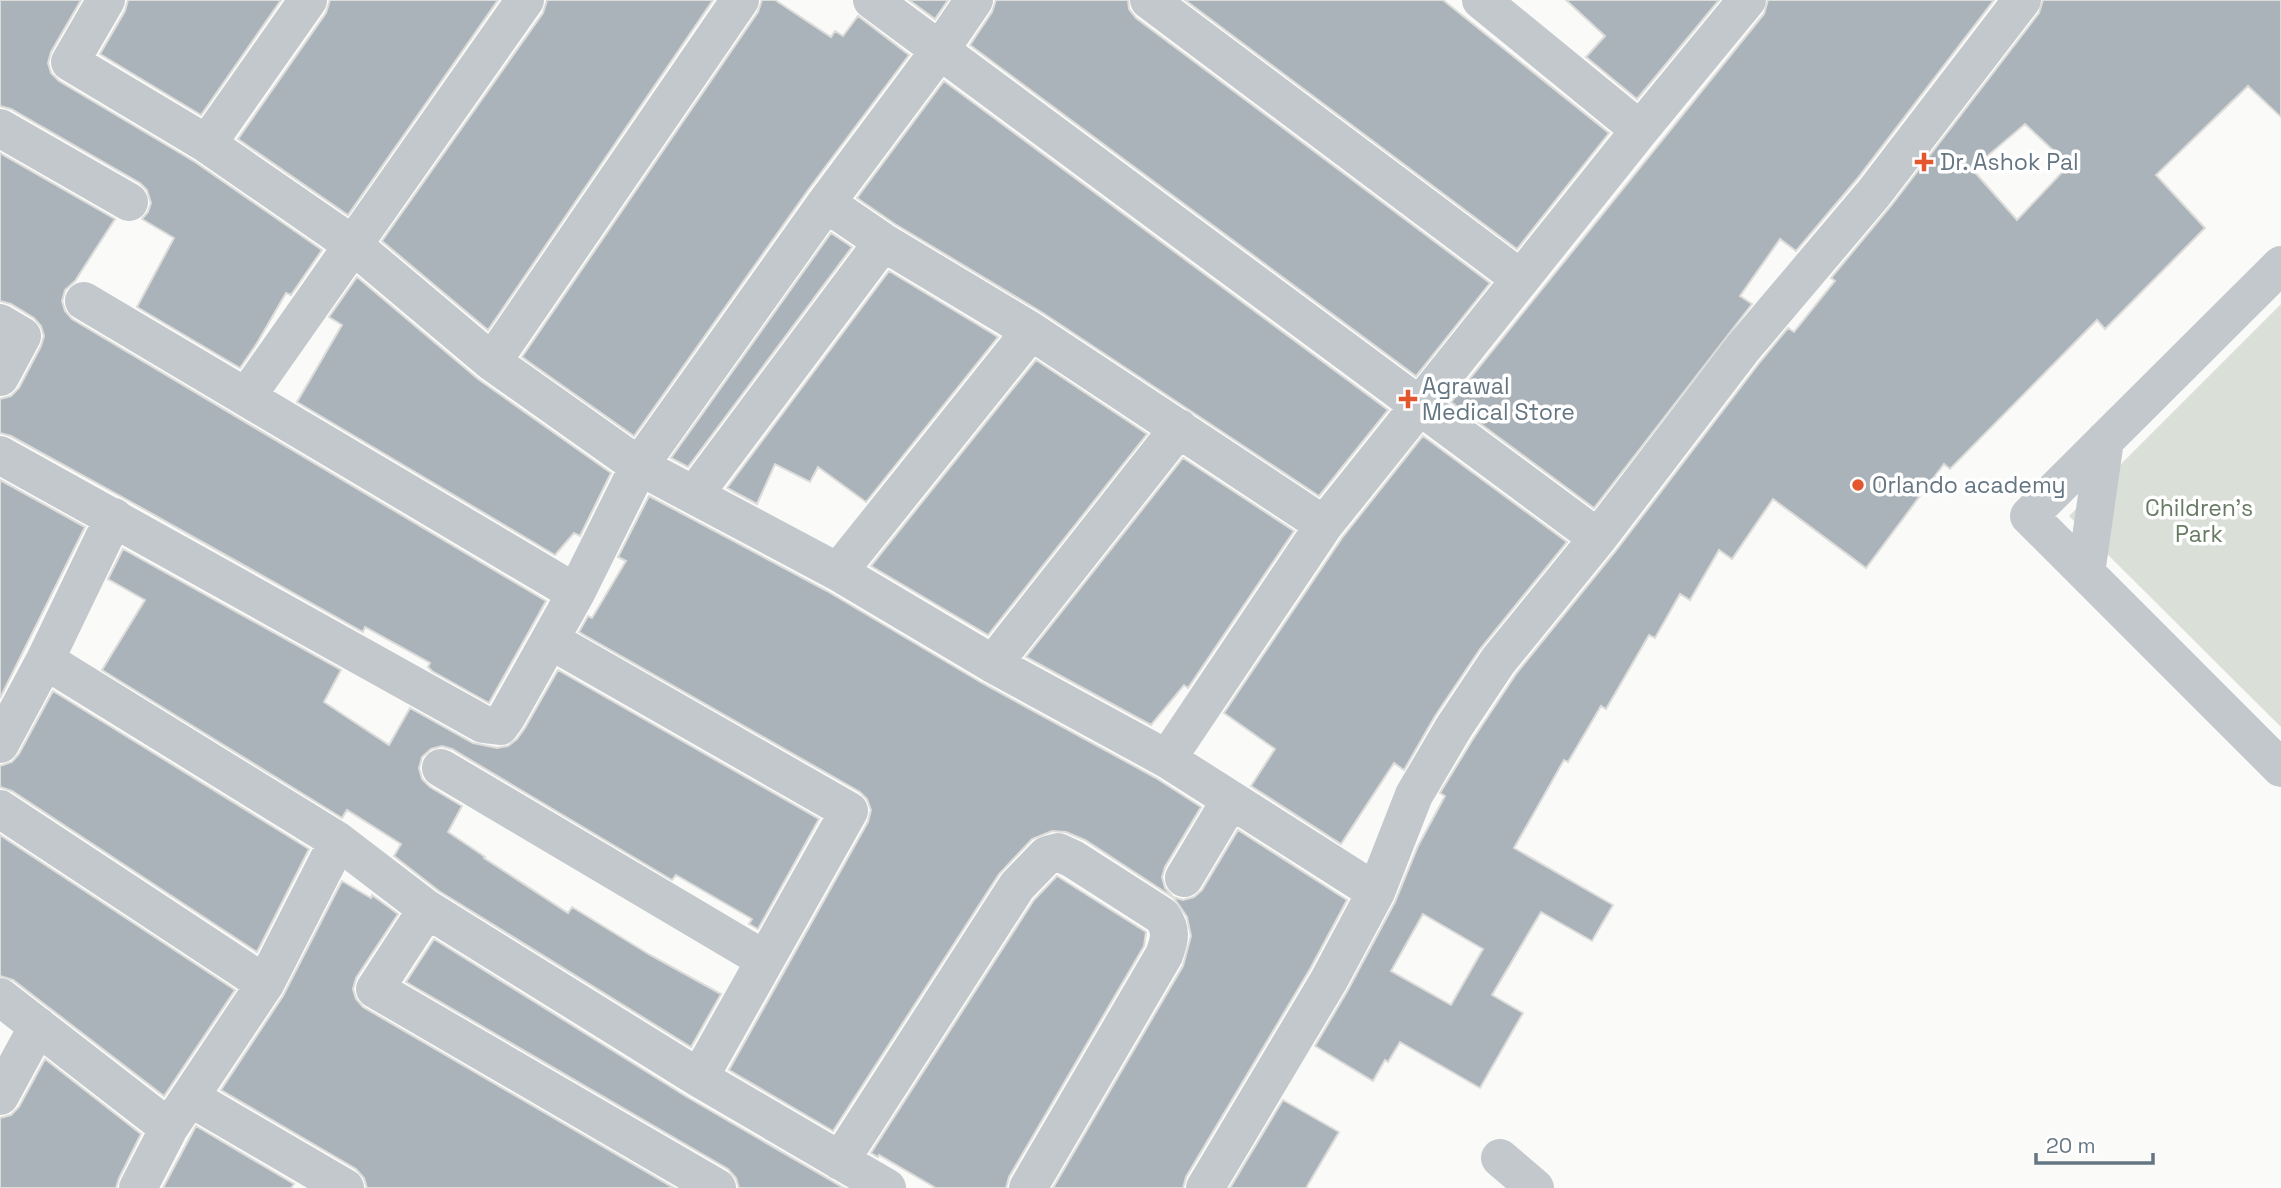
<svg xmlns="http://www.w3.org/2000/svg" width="2281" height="1188" font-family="'Space Grotesk',sans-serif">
<rect width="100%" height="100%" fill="#fafaf8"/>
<path fill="#dadfd7" d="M 2281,304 L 2281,727 L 2069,516 Z"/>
<path fill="#aab3b9" stroke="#dcdcda" stroke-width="2" fill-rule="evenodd" d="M 0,0 L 81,0 L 51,52 L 48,63 L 51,73 L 59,81 L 195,162 L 322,250 L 291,295 L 286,293 L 257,343 L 240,368 L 137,307 L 174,238 L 142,219 L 148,212 L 151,203 L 147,190 L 140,183 L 11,109 L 0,106 Z
M 128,0 L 281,0 L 201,115 L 100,54 L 125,11 Z
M 330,0 L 498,0 L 348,215 L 238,139 L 326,13 Z
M 547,0 L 713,0 L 488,330 L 382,241 L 543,13 Z
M 762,0 L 775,0 L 831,37 L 835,31 L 843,36 L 858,16 L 909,55 L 808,190 L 634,436 L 522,357 L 758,12 Z
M 909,0 L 948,0 L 935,19 Z
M 996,0 L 1128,0 L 1129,9 L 1136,18 L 1490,283 L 1416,376 L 970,45 L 992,12 Z
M 1185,0 L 1443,0 L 1609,133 L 1517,249 Z
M 1566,0 L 1719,0 L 1637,99 L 1586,57 L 1605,36 Z
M 1768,0 L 1994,0 L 1857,179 L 1796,251 L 1780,239 L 1740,296 L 1752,304 L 1594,508 L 1451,402 L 1764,14 Z
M 2043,0 L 2281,0 L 2281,117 L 2248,86 L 2156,175 L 2205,228 L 2105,329 L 2097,320 L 1950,469 L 1944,464 L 1866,568 L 1773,499 L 1732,559 L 1719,550 L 1690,600 L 1680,594 L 1655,638 L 1649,635 L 1606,709 L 1601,706 L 1568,762 L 1564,760 L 1514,848 L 1613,905 L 1592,941 L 1541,912 L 1492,995 L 1523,1013 L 1480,1088 L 1400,1042 L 1388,1062 L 1385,1060 L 1373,1081 L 1315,1046 L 1348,990 L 1395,902 L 1418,846 L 1445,796 L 1440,793 L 1473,739 L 1516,674 L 1615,552 L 1760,362 L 1788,328 L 1794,332 L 1835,281 L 1831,278 L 1891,206 L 2039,13 ZM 2025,124 L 2069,165 L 2017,220 L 1972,169 ZM 1423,914 L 1483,949 L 1451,1005 L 1391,971 Z
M 944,81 L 1388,410 L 1319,496 L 1043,313 L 895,224 L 857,198 Z
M 0,153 L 115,219 L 75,281 L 65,290 L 62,301 L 65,311 L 72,319 L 546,601 L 489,703 L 432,671 L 428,667 L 430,663 L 365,627 L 363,632 L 124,498 L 11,436 L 0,433 L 0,399 L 11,396 L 19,388 L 41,346 L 44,336 L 41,326 L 34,318 L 11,304 L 0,301 Z
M 831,233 L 852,247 L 688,467 L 671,458 Z
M 889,271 L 998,337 L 866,502 L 818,467 L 810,482 L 775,464 L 757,504 L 727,488 Z
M 357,277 L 478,379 L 611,473 L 580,536 L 574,533 L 555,555 L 297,402 L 342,325 L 329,317 Z
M 1036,360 L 1147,434 L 988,635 L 871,566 Z
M 1423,436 L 1567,542 L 1480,649 L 1435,716 L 1404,770 L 1394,763 L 1341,844 L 1251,786 L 1275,749 L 1224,713 L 1342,538 Z
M 1183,458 L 1294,531 L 1188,688 L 1184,685 L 1151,725 L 1026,657 Z
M 0,480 L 85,527 L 0,698 Z
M 649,496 L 827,591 L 982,683 L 1156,778 L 1201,807 L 1165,867 L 1162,877 L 1165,888 L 1173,897 L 1183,900 L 1194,897 L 1202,890 L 1238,830 L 1347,900 L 1310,969 L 1186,1177 L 1183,1188 L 1053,1188 L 1183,966 L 1191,936 L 1187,917 L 1174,898 L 1085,840 L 1066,832 L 1052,831 L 1032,839 L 999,874 L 833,1131 L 729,1070 L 868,822 L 871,810 L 867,799 L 860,792 L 579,632 L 588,616 L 592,618 L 626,561 L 618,557 Z
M 123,549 L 341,670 L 324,702 L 389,745 L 410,708 L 473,743 L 497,748 L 508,746 L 517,739 L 525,728 L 558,670 L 819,819 L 758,929 L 749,924 L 752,919 L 676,875 L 672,880 L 452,749 L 442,746 L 431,749 L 422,757 L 419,768 L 422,779 L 430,787 L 462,806 L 448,832 L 485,857 L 484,858 L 568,913 L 572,907 L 650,955 L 721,994 L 691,1047 L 439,891 L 394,856 L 401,844 L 347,810 L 342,818 L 102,670 L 145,600 L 108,579 Z
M 53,691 L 309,849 L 257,952 L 12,791 L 0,787 L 0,766 L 12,762 L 19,754 Z
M 0,835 L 235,990 L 164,1096 L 13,980 L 0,976 Z
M 1057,876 L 1146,932 L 1144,946 L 1009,1177 L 1006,1188 L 936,1188 L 879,1155 L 878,1157 L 871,1153 L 1034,900 Z
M 342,881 L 371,898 L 372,895 L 398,914 L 356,978 L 353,989 L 356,999 L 363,1007 L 674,1188 L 367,1188 L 364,1178 L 356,1169 L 221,1090 L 283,996 Z
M 434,939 L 687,1097 L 844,1188 L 739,1188 L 736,1178 L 728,1169 L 406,982 Z
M 45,1059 L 141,1134 L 119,1178 L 116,1188 L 0,1188 L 0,1118 L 11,1115 L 19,1107 Z
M 1283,1100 L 1339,1132 L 1306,1188 L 1230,1188 Z
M 196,1126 L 294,1184 L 291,1188 L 163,1188 Z"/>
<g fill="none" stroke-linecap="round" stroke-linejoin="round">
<path stroke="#c3c8cc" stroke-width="38" d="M 106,0 L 70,62 L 207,144 L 353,245 L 492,362 L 639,466 L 838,572 L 993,664 L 1167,759 L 1376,892
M 872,0 L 1598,538
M 1149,0 L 1521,279
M 1481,0 L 1640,130
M 0,128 L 129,202
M 207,144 L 308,0
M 826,203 L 883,242 L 1031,331 L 1324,525
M 2281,265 L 2029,516 L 2281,768
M 84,301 L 576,593
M 0,323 L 22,336 L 0,377
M 492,362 L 740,0
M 247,396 L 525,0
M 0,455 L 483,724 L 500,726 L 507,716 L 576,593 L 639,466 L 826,203 L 940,50 L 974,0
M 694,495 L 883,242
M 838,572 L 1031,331
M 2086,573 L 2105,440
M 550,640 L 849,811 L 699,1078
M 45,660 L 338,841 L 427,909 L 699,1078 L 887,1188
M 993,664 L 1179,428
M 0,744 L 45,660 L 114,517
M 1167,759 L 1324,525 L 1640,130 L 1747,0
M 441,768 L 765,960
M 0,809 L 265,984
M 1184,878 L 1230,801
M 427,909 L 375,989 L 717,1188
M 0,997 L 169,1128
M 0,1096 L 38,1026
M 191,1098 L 345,1188
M 1500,1158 L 1535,1188
M 840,1161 L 1017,886 L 1047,855 L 1058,852 L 1073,859 L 1162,916 C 1172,930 1170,939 1164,955 L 1028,1188
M 138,1188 L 169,1128 L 265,984 L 338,841
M 1205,1188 L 1329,980 L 1376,892 L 1414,795 L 1454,727 L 1498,661 L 1598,538 L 1743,348 L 1874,193 L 2022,0"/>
</g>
<g fill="#e4572e" stroke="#fff" stroke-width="2.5">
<path d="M1920.5 151.5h7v7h7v7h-7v7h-7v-7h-7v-7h7z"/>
<path d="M1404.5 388.5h7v7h7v7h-7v7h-7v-7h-7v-7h7z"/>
<circle cx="1858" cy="485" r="7"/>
</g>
<g text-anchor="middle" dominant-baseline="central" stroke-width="7" stroke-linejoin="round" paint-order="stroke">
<g font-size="23" fill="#657683" stroke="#fff" text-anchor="start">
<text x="1940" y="162">Dr. Ashok Pal</text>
<text x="1422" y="386">Agrawal<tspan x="1422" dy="26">Medical Store</tspan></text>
<text x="1872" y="485">Orlando academy</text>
</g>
<g font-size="23" fill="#687a64" stroke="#fff">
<text x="2199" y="508">Children's<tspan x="2199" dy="26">Park</tspan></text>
</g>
</g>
<path d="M2036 1153v10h117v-10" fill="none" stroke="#657683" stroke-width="3.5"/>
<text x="2046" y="1153" font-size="21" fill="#657683" stroke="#ffffff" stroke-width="5" paint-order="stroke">20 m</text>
</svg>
